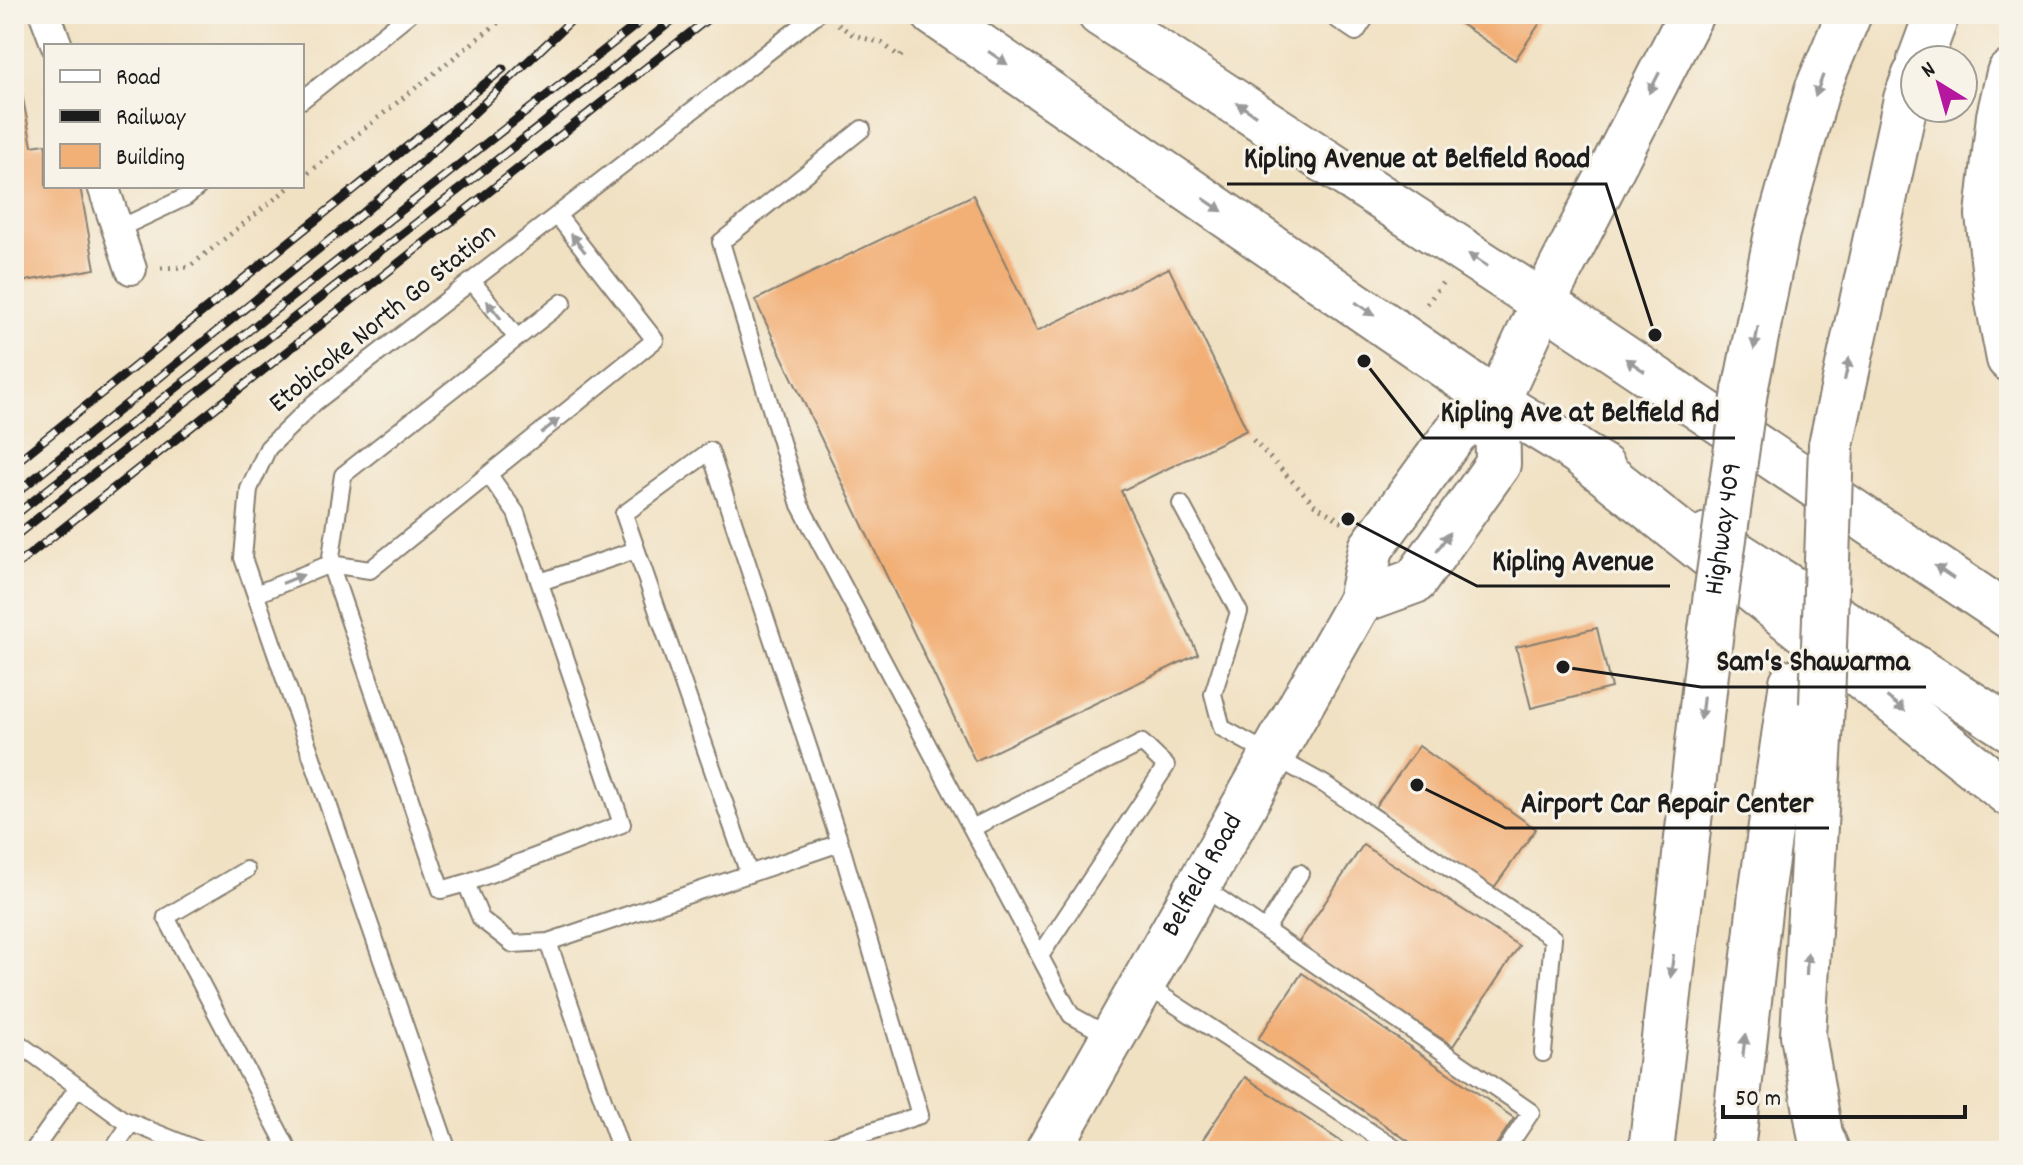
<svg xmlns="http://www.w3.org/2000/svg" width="2023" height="1165" font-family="Dekko,sans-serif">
<rect width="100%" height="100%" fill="#f7f3e8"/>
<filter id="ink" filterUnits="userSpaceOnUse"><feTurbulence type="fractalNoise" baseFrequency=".0125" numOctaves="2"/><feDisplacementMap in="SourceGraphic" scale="16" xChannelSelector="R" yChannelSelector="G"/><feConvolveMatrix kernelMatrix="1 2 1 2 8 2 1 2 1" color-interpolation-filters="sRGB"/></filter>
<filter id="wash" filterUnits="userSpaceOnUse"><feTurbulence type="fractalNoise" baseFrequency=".006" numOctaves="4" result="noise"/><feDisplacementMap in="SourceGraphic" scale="32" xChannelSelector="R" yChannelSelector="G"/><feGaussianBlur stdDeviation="1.8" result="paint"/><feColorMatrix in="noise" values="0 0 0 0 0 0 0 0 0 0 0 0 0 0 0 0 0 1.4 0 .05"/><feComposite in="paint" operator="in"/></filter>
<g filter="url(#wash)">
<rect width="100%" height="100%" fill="#f1e1c3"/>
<g id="blocks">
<path fill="#f2af76" d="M 1446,14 L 1546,14 L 1515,60 Z
M 14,52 L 32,146 L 46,144 L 46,186 L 80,186 L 95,269 L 14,283 Z
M 973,195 L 1037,331 L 1169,268 L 1247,430 L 1121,491 L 1198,654 L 975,761 L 755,300 Z
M 1597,628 L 1611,688 L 1531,708 L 1516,647 Z
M 1419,746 L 1536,829 L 1493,889 L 1375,807 Z
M 1363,845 L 1519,946 L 1453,1046 L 1297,945 Z
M 1302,973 L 1514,1118 L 1492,1151 L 1423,1151 L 1258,1039 Z
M 1245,1077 L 1355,1151 L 1195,1151 Z"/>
</g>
</g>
<g filter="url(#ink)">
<use href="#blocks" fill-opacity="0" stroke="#867e70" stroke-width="2"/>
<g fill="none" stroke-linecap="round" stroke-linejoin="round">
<g stroke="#867e70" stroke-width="20">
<path id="lane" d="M 1329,14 L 1356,32 L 1368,14
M 302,100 L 409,14
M 862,129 L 721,242 L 800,505 L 1071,1015 L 1111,1037
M 118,229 L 186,197 L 199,186
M 472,281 L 517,338
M 563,302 L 343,475 L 330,564 L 441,890 L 466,883 L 481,919 L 513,944 L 548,942 L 621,1151
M 1181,504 L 1239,612 L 1213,694 L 1222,728 L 1324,784 L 1553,938 L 1543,1053
M 540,582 L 636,550
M 256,594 L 330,564 L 370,570 L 655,340 L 557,215
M 972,828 L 1142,743 L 1166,766 L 1040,956
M 246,870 L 166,917 L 289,1151
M 749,874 L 624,514 L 710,451 L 840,843
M 466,883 L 622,824 L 516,513 L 489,475
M 1201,886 L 1531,1112 L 1505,1151
M 1266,929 L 1300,873
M 548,942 L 840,843 L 920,1115 L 828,1146
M 1144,984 L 1399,1151
M 14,1040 L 122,1119 L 201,1151
M 14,1150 L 15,1151
M 33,1151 L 78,1087
M 112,1151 L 131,1123
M 448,1151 L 243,558 L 249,489 L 268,448 L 314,403 L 817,14"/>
</g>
<g stroke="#867e70" stroke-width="34">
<path id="street" d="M 45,14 L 57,46
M 103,186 L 131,269"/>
</g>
<g stroke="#867e70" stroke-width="48">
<g id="secondary">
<path d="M 934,14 L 1497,402 L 1603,467"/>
<path d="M 1100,14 L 1543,303 L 2009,616"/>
<path d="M 1708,535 L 2009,728"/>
<path d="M 1360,601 L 1415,581 L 1498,464 L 1497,402 L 1543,303"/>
<path id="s1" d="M 1048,1151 L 1360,601 L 1371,548 L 1456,432 L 1497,402"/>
</g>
</g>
<g stroke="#867e70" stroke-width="48">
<path id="highway" d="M 1920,60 L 1937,14
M 2009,73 L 1999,116 L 1988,215 L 1998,302 L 2009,359
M 1543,303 L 1691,14
M 1745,391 L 1777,233 L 1817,90 L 1849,14
M 1831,445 L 1906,99 L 1915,75
M 1572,447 L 2009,794
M 1822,704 L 1803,1035 L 1820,1134 L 1827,1151
M 1651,1151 L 1711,630
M 1732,1151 L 1761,894 L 1792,682"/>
</g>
<path stroke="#867e70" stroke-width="5" stroke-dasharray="2 6" stroke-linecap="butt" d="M 838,24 L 853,35 L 882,43 L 900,57 L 905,50
M 302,178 L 509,14
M 161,268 L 189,267 L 291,186
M 1427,304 L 1443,282
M 1253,440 L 1315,505 L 1343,522"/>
<use href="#lane" stroke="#fff" stroke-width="16"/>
<use href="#street" stroke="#fff" stroke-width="30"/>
<use href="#secondary" stroke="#fff" stroke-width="44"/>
<use href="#highway" stroke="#fff" stroke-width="44"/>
<g stroke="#1c1c1c" stroke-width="9">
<path id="rail" d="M 14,464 L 503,69
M 14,495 L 363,213 L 419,165 L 578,14
M 14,516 L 650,14
M 14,537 C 235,361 461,192 680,14
M 14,567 L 714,14"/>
</g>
<use href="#rail" stroke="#f7f3e8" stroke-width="6" stroke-dasharray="18" stroke-linecap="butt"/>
<g stroke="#867e70" stroke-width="48" stroke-linecap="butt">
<g id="highway-bridge">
<path id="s2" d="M 1711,630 L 1745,391"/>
<path d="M 1822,704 L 1831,445"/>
</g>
</g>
<use href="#highway-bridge" stroke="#fff" stroke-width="44"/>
</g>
<defs><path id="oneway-solid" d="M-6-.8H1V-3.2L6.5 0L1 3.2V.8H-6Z" transform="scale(2)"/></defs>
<g fill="#999">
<use href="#oneway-solid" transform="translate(998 58) rotate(34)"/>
<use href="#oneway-solid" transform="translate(1654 83) rotate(117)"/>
<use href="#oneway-solid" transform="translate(1819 86) rotate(110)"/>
<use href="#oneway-solid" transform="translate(1246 109) rotate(-147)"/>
<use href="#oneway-solid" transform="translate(1213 205) rotate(34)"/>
<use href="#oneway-solid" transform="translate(578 243) rotate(-128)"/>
<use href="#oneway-solid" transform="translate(1478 260) rotate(-147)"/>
<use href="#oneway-solid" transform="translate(1365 309) rotate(35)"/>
<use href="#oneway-solid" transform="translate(494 310) rotate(-128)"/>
<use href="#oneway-solid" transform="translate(1756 338) rotate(101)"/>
<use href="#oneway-solid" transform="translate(1635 365) rotate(-146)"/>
<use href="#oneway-solid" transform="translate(1847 369) rotate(-78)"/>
<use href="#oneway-solid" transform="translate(550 426) rotate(-39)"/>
<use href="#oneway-solid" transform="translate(1443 542) rotate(-55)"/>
<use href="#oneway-solid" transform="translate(1944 572) rotate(-146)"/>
<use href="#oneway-solid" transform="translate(293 579) rotate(-22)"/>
<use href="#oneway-solid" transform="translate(1896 704) rotate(38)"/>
<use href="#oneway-solid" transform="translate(1702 708) rotate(97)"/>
<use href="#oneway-solid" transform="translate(1807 964) rotate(-87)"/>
<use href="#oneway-solid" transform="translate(1672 966) rotate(97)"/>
<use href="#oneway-solid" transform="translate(1744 1046) rotate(-83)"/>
</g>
</g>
<g text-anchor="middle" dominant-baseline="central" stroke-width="6" stroke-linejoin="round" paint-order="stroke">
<g font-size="28" fill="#1c1c1c" stroke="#f7f3e8">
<text transform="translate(384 320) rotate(-39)">Etobicoke North Go Station</text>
<text stroke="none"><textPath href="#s2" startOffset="102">Highway 409</textPath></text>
<text stroke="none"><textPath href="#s1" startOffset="316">Belfield Road</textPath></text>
</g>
</g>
<path fill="none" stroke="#1c1c1c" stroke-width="3" d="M1655 335L1606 184H1227M1364 361L1424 438H1735M1348 519L1477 586H1670M1563 667L1701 687H1926M1417 785L1505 828H1829"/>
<g fill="#1c1c1c" stroke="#f7f3e8" stroke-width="3">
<circle cx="1655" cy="335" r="8"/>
<circle cx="1364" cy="361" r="8"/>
<circle cx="1348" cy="519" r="8"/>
<circle cx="1563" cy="667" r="8"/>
<circle cx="1417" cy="785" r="8"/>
</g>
<g font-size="30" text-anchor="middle" font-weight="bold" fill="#1c1c1c" stroke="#f7f3e8" stroke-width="6" stroke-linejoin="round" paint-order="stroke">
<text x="1417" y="167">Kipling Avenue at Belfield Road</text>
<text x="1580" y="421">Kipling Ave at Belfield Rd</text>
<text x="1573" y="570">Kipling Avenue</text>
<text x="1813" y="670">Sam's Shawarma</text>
<text x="1667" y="812">Airport Car Repair Center</text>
</g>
<rect width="2023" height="1165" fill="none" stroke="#f7f3e8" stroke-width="48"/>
<rect x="44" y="44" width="260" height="144" fill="#f7f3e8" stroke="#9f9d96" stroke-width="2"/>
<rect x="60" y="70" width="40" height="12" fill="#ffffff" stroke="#9f9d96" stroke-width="2"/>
<text x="116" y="84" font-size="24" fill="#1c1c1c">Road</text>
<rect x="60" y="110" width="40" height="12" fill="#1c1c1c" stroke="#9f9d96" stroke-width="2"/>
<text x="116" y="124" font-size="24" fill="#1c1c1c">Railway</text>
<rect x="60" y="144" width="40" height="24" fill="#f2af76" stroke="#9f9d96" stroke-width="2"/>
<text x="116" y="164" font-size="24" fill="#1c1c1c">Building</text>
<g transform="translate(1939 84) rotate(323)"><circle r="38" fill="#f7f3e8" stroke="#9f9d96" stroke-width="2"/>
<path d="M0-6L14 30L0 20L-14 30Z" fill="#b5179e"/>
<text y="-12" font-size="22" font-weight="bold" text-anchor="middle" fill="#1c1c1c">N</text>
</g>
<path d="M1723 1105v12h242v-12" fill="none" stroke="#1c1c1c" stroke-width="4"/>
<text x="1735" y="1105" font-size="24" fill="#1c1c1c" stroke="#f7f3e8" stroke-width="6" paint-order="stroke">50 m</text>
</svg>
